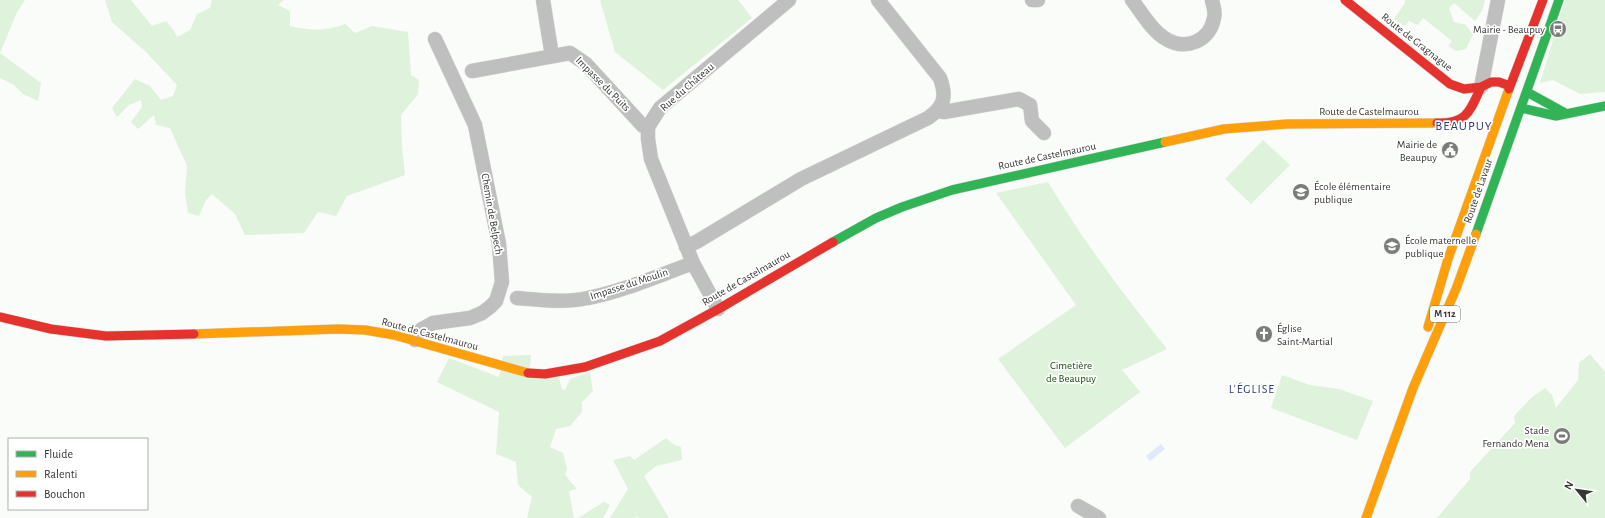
<svg xmlns="http://www.w3.org/2000/svg" width="1605" height="518" font-family="'Alegreya Sans',sans-serif">
<rect width="100%" height="100%" fill="#f9fcf8"/>
<path fill="#dff2db" d="M 0,0 L 25,0 L 17,12 L 0,53 L 41,83 L 38,101 L 23,94 L 14,85 L 0,78 Z
M 105,0 L 131,0 L 152,26 L 166,21 L 174,31 L 177,37 L 190,30 L 197,14 L 210,8 L 212,0 L 284,0 L 278,5 L 290,11 L 290,26 C 309,31 327,31 345,24 L 355,33 L 372,26 L 408,32 L 411,75 L 419,80 L 418,94 L 401,115 L 402,147 L 405,175 L 347,196 L 336,216 L 318,212 L 304,233 L 245,235 L 235,214 L 212,194 L 206,200 L 199,216 L 188,213 L 185,193 L 187,166 L 170,128 L 156,125 L 154,115 L 138,129 L 131,122 L 142,107 L 141,100 L 129,105 L 117,117 L 112,108 L 135,79 L 150,86 L 161,100 L 173,96 L 177,85 L 146,52 L 112,22 Z
M 600,0 L 738,0 L 752,18 L 663,90 L 615,52 Z
M 1405,0 L 1485,0 L 1482,11 L 1475,21 L 1454,3 L 1449,8 L 1454,22 L 1466,25 L 1473,35 L 1466,49 L 1456,51 L 1448,46 L 1452,41 L 1423,18 L 1418,25 L 1409,21 L 1405,26 L 1394,19 L 1405,3 Z
M 1565,0 L 1605,0 L 1605,92 L 1580,94 L 1553,80 L 1540,83 Z
M 1263,140 L 1290,165 L 1251,204 L 1225,179 Z
M 1048,182 C 1083,241 1124,295 1167,349 L 1122,370 L 1140,392 L 1065,448 L 998,359 L 1076,305 L 996,193 Z
M 1590,354 L 1605,372 L 1605,518 L 1437,518 L 1470,479 L 1470,472 L 1515,423 L 1514,416 L 1532,397 L 1545,388 L 1552,395 L 1556,408 L 1578,380 L 1579,363 Z
M 531,355 L 529,376 L 559,378 L 562,389 L 565,390 L 570,379 L 590,372 L 593,391 L 582,402 L 582,412 L 570,426 L 556,429 L 550,447 L 563,453 L 567,469 L 565,475 L 577,489 L 569,491 L 574,518 L 527,518 L 532,497 L 518,485 L 516,462 L 496,454 L 499,412 L 437,382 L 449,358 L 499,377 L 503,356 Z
M 1282,375 L 1310,385 L 1339,389 L 1373,401 L 1357,440 L 1271,408 Z
M 666,438 L 674,445 L 681,447 L 682,460 L 656,466 L 644,476 L 669,518 L 638,518 L 637,516 L 635,518 L 610,518 L 628,489 L 613,460 L 630,456 L 634,460 Z
M 604,502 L 610,505 L 603,518 L 578,518 Z"/>
<path fill="#e0e8fb" d="M 1161,444 L 1165,449 L 1150,461 L 1146,456 Z"/>
<g fill="none" stroke-linecap="round" stroke-linejoin="round">
<g stroke="#d6d8d6" stroke-width="15">
<path id="street" d="M 543,0 L 552,56
M 1032,0 L 1038,0
M 1132,0 C 1142,13 1152,31 1166,39 C 1186,51 1210,41 1214,18 C 1216,12 1213,6 1212,0
M 472,71 L 570,53 L 586,64 L 643,126 L 648,127
M 1481,87 L 1498,0
M 938,111 L 944,112 L 1019,99 L 1030,105 L 1032,121 L 1044,133
M 686,247 L 698,241 L 801,179 L 928,118 C 944,107 947,97 940,78 L 878,0
M 517,298 C 540,300 564,303 588,298 C 621,292 660,275 693,263
M 718,309 L 693,263 L 651,159 L 648,139 L 648,127 L 660,108 L 789,0
M 415,340 L 416,335 L 422,329 L 433,323 L 470,318 L 482,313 L 490,307 L 496,301 L 502,282 L 499,244 L 475,125 L 435,39
M 1078,506 L 1099,518"/>
</g>
<g stroke="#d6d8d6" stroke-width="10">
<path id="fast" d="M 1527,92 L 1565,113
M 1521,108 L 1556,116 L 1605,106
M 1476,234 L 1559,0
M 833,242 L 876,218 L 902,207 L 952,190 L 1165,142"/>
</g>
<g stroke="#d6d8d6" stroke-width="10">
<path id="slow" d="M 1165,142 L 1224,129 L 1287,124 L 1437,123
M 1428,327 L 1448,259 L 1509,89
M 194,334 L 338,329 L 365,330 L 394,335 L 528,373
M 1366,518 L 1413,388 L 1456,289 L 1476,234"/>
</g>
<g stroke="#d6d8d6" stroke-width="10">
<path id="jam" d="M 1345,0 L 1450,84 L 1464,89 L 1481,87 L 1491,82 L 1499,82 L 1510,86
M 1509,89 L 1543,0
M 1437,123 C 1467,124 1470,111 1481,87
M 0,317 L 51,329 L 106,336 L 194,334
M 528,373 L 545,374 L 585,367 L 660,341 L 722,307 L 833,242"/>
</g>
<use href="#street" stroke="#bebfbe" stroke-width="14"/>
<use href="#fast" stroke="#30b455" stroke-width="9"/>
<use href="#slow" stroke="#ff9f0a" stroke-width="9"/>
<use href="#jam" stroke="#e5322d" stroke-width="9"/>
</g>
<defs>
<g id="bus-disc" transform="scale(0.9)"><circle r="9.5" fill="#7a7c79" stroke="#fff"/><path d="M-5-6H5V4H4V6H2V4H-2V6H-4V4H-5ZM-3.5-4V0h7V-4ZM-3.5 1.2v1.5H-2V1.2ZM2 1.2v1.5H3.5V1.2Z" fill="#fff"/></g>
<g id="civic-disc" transform="scale(0.9)"><circle r="9.5" fill="#7a7c79" stroke="#fff"/><path d="M-.6-6.5H3V-4.5H.6V-3L4-1V1h2V6H-6V1h2V-1L-.6-3ZM-1.2 2.5V6h2.4V2.5Z" fill="#fff"/></g>
<g id="school-disc" transform="scale(0.9)"><circle r="9.5" fill="#7a7c79" stroke="#fff"/><path d="M0-5L7-2L0 1L-7-2ZM-4 1L0 2.5L4 1V4Q0 6-4 4Z" fill="#fff"/></g>
<g id="church-disc" transform="scale(0.9)"><circle r="9.5" fill="#7a7c79" stroke="#fff"/><path d="M-1.2-6h2.4v3.5h3.3v2.4h-3.3V6h-2.4V-.1h-3.3v-2.4h3.3Z" fill="#fff"/></g>
<g id="stadium-disc" transform="scale(0.9)"><circle r="9.5" fill="#7a7c79" stroke="#fff"/><path d="M0-5a6.5 5 0 1 0 0 10a6.5 5 0 1 0 0-10ZM-3.5-1.8h7v3.6h-7Z" fill="#fff"/></g>
</defs>
<g fill-rule="evenodd">
<use href="#bus-disc" x="1558" y="29"/>
<use href="#civic-disc" x="1450" y="150"/>
<use href="#school-disc" x="1301" y="192"/>
<use href="#school-disc" x="1392" y="246"/>
<use href="#church-disc" x="1264" y="334"/>
<use href="#stadium-disc" x="1562" y="436"/>
</g>
<g text-anchor="middle" dominant-baseline="central" stroke-width="3.5" stroke-linejoin="round" paint-order="stroke">
<rect fill="#fff" stroke="#727372" stroke-width="1" x="1430" y="306" width="30" height="16" rx="3"/>
<g font-size="10" font-weight="bold" fill="#363735">
<text x="1445" y="314">M 112</text>
</g>
<g font-size="11" fill="#363735" stroke="#fff" text-anchor="end">
<text x="1545" y="29">Mairie - Beaupuy</text>
<text x="1437" y="144">Mairie de<tspan x="1437" dy="13">Beaupuy</tspan></text>
<text x="1314" y="186" text-anchor="start">École élémentaire<tspan x="1314" dy="13">publique</tspan></text>
<text x="1405" y="240" text-anchor="start">École maternelle<tspan x="1405" dy="13">publique</tspan></text>
<text x="1277" y="328" text-anchor="start">Église<tspan x="1277" dy="13">Saint-Martial</tspan></text>
<text x="1549" y="430">Stade<tspan x="1549" dy="13">Fernando Mena</tspan></text>
</g>
<g font-size="11" fill="#363735" stroke="#fff">
<text transform="translate(1417 42) rotate(38)">Route de Gragnague</text>
<text transform="translate(603 84) rotate(45)">Impasse du Puits</text>
<text transform="translate(687 87) rotate(-41)">Rue du Château</text>
<text x="1369" y="111">Route de Castelmaurou</text>
<text transform="translate(1047 156) rotate(-12)">Route de Castelmaurou</text>
<text transform="translate(1478 191) rotate(-71)">Route de Lavaur</text>
<text transform="translate(492 214) rotate(80)">Chemin de Belpech</text>
<text transform="translate(746 278) rotate(-30)">Route de Castelmaurou</text>
<text transform="translate(629 284) rotate(-18)">Impasse du Moulin</text>
<text transform="translate(430 334) rotate(15)">Route de Castelmaurou</text>
</g>
<g font-size="11" fill="#194b0e" stroke="#fff">
<text x="1071" y="365">Cimetière<tspan x="1071" dy="13">de Beaupuy</tspan></text>
</g>
<g font-size="12" letter-spacing="1" fill="#2d3d77" stroke="#fff">
<text x="1252" y="389">L'ÉGLISE</text>
</g>
<g font-size="13" letter-spacing="1" fill="#2d3d77" stroke="#fff">
<text x="1464" y="126">BEAUPUY</text>
</g>
</g>
<rect x="8" y="438" width="140" height="72" fill="#ffffff" stroke="#afafae"/>
<rect x="16" y="451" width="20" height="6" fill="#30b455" stroke="#afafae"/>
<text x="44" y="458" font-size="12" fill="#363735">Fluide</text>
<rect x="16" y="471" width="20" height="6" fill="#ff9f0a" stroke="#afafae"/>
<text x="44" y="478" font-size="12" fill="#363735">Ralenti</text>
<rect x="16" y="491" width="20" height="6" fill="#e5322d" stroke="#afafae"/>
<text x="44" y="498" font-size="12" fill="#363735">Bouchon</text>
<g transform="translate(1577 490) rotate(299)" stroke="#ffffff" stroke-width="3" paint-order="stroke">
<path d="M0-3L7 15L0 10L-7 15Z" fill="#363735"/>
<text y="-6" font-size="11" font-weight="bold" text-anchor="middle" fill="#363735">N</text>
</g>
</svg>
